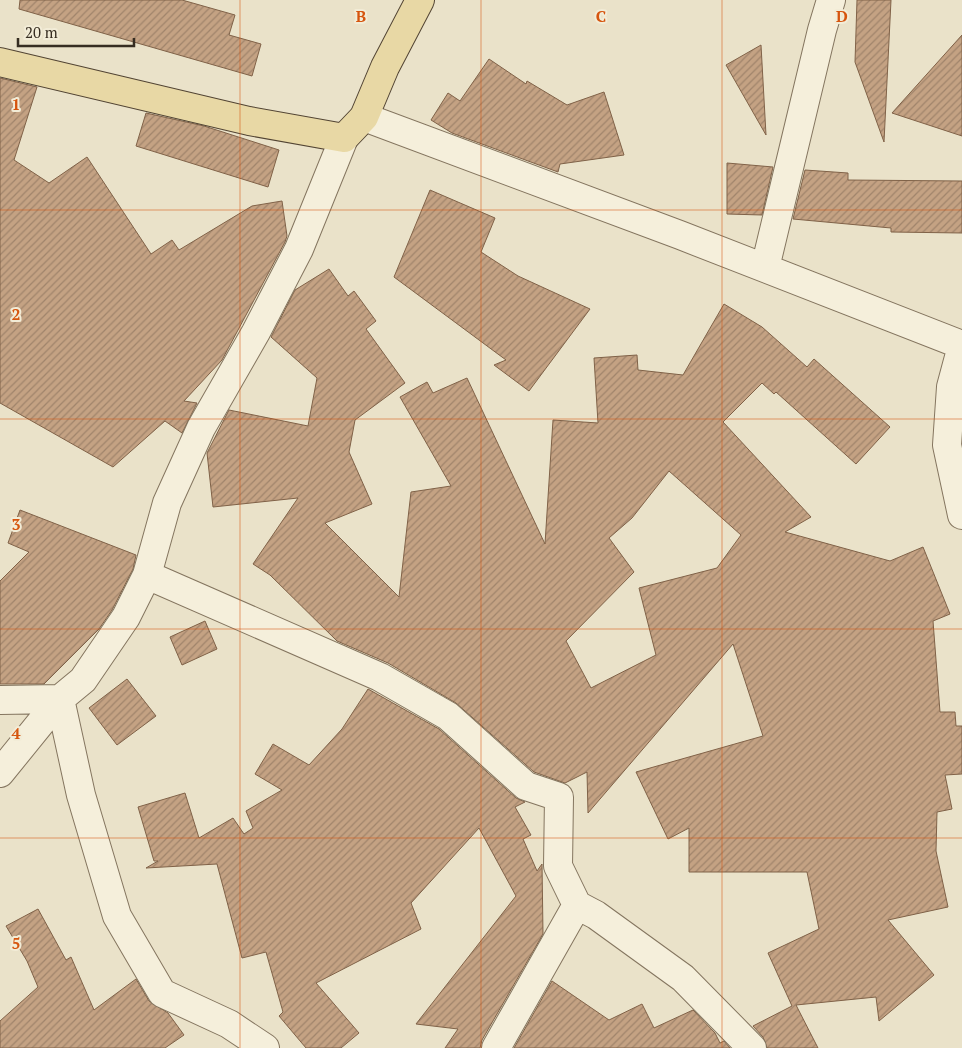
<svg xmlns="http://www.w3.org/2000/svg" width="962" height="1048" font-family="'PT Serif',serif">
<defs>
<pattern id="building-hatch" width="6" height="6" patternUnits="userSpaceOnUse" patternTransform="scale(1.25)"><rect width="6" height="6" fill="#c4a283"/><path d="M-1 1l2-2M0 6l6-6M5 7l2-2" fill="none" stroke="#a0846b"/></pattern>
</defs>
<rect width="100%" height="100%" fill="#eae2c9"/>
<path fill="url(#building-hatch)" stroke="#806248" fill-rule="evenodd" d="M 20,0 L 182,0 L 235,15 L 229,35 L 261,44 L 252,76 L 19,9 Z
M 857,0 L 891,0 L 884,142 L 855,62 Z
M 962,35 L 962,136 L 892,113 Z
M 761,45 L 766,135 L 726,65 Z
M 489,59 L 526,84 L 527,81 L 567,105 L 604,92 L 624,155 L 560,164 L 558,172 L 452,133 L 431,120 L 448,93 L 460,101 Z
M 0,78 L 37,87 L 14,160 L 49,183 L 87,157 L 151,254 L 172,240 L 179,250 L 252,206 L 282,201 L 287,236 L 285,242 L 222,360 L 184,401 L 197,403 L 182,433 L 165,421 L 113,467 L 0,403 Z
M 146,113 L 204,126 L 279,150 L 268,187 L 136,146 Z
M 727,163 L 773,167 L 762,215 L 727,214 Z
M 805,170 L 848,173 L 848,180 L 962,181 L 962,233 L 891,232 L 891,228 L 793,219 Z
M 430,190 L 495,218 L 481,252 L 518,276 L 590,309 L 529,391 L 494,365 L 506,360 L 394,277 Z
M 329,269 L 348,296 L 354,291 L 376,321 L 366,329 L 405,383 L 355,420 L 349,452 L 372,504 L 325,523 L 399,597 L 411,492 L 451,486 L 400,397 L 427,382 L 433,393 L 467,378 L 545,544 L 553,420 L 598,423 L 594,358 L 637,355 L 638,370 L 683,375 L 724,304 L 762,327 L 807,367 L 814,359 L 890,427 L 856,464 L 776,392 L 774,394 L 762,383 L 723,422 L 811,517 L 785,532 L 890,561 L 923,547 L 950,614 L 933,621 L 940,712 L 955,712 L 956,726 L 962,726 L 962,774 L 945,775 L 952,809 L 937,812 L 936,851 L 948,907 L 888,920 L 934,975 L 879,1021 L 876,997 L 796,1005 L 818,1048 L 767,1048 L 763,1037 L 753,1026 L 792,1006 L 768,953 L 819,929 L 807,872 L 689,872 L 689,828 L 668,839 L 636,772 L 763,736 L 733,644 L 588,813 L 587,772 L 565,783 L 534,772 L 456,703 L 388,663 L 337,641 L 270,575 L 253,564 L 298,498 L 213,507 L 207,453 L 229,410 L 308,426 L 317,378 L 271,337 L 295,290 ZM 669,471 L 741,535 L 717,568 L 639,588 L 656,655 L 591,688 L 566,641 L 634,572 L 609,538 L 632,518 Z
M 20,510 L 136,555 L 133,569 L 112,610 L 99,629 L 44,684 L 0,684 L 0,581 L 29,552 L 8,543 Z
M 205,621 L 217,649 L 182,665 L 170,637 Z
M 127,679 L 156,716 L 117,745 L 89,708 Z
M 368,689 L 439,729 L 516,798 L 525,802 L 515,807 L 531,835 L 523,839 L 537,871 L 542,864 L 543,934 L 482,1040 L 480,1048 L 445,1048 L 458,1029 L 416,1024 L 516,896 L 479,828 L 411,903 L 421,929 L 316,983 L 359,1033 L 341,1048 L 306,1048 L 279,1016 L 283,1012 L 266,952 L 242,958 L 217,864 L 146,868 L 158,861 L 154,861 L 138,807 L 185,793 L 199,838 L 233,818 L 244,834 L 253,828 L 246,811 L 282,790 L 255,774 L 273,744 L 309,765 L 342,729 Z
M 38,909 L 66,960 L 71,957 L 94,1010 L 136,979 L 149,1001 L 168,1013 L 184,1035 L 165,1048 L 0,1048 L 0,1021 L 38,987 L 27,961 L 6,926 Z
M 552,981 L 609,1020 L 642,1004 L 654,1028 L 693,1010 L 715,1033 L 720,1043 L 724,1041 L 730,1048 L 514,1048 Z"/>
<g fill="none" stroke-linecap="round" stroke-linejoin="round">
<g stroke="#84755f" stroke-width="30">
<path id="minor" d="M 364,117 L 680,235 L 962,345
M 765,268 L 822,30 L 831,0
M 962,346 L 951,387 L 947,445 L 962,515
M 147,575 L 380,677 L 448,716 L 526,786 L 559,797 L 558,866 L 577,905 L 596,915 L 683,978 L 752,1048
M 60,699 L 81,795 L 117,916 L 162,993 L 229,1024 L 265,1048
M 0,700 L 60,699 L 83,680 L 126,617 L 147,575 L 167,503 L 201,428 L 256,332 L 299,249 L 344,138
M 0,773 L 60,699
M 496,1048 L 577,905"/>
</g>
<g stroke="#524433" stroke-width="30">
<path id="major" d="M 0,62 L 249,121 L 344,138 L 364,117 L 385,67 L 420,0"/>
</g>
<use href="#minor" stroke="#f5efdb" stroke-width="28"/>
<use href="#major" stroke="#e8d8a5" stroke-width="28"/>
</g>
<path fill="none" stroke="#d6550e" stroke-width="1" stroke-opacity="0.55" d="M 240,0 L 240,1048M 481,0 L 481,1048M 722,0 L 722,1048M 0,210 L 962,210M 0,419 L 962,419M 0,629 L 962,629M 0,838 L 962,838"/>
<g font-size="16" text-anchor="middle" font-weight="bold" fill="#d6550e" stroke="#f2ecd7" stroke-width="4" stroke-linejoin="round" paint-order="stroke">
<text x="361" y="22">B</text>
<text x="601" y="22">C</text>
<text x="842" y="22">D</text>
<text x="16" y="110">1</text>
<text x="16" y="320">2</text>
<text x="16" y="530">3</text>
<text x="16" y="739">4</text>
<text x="16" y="949">5</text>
</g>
<path d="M18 38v8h116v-8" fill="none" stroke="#362d21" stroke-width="2.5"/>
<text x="25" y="38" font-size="15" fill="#362d21" stroke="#f2ecd7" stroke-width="4" paint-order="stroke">20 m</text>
</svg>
